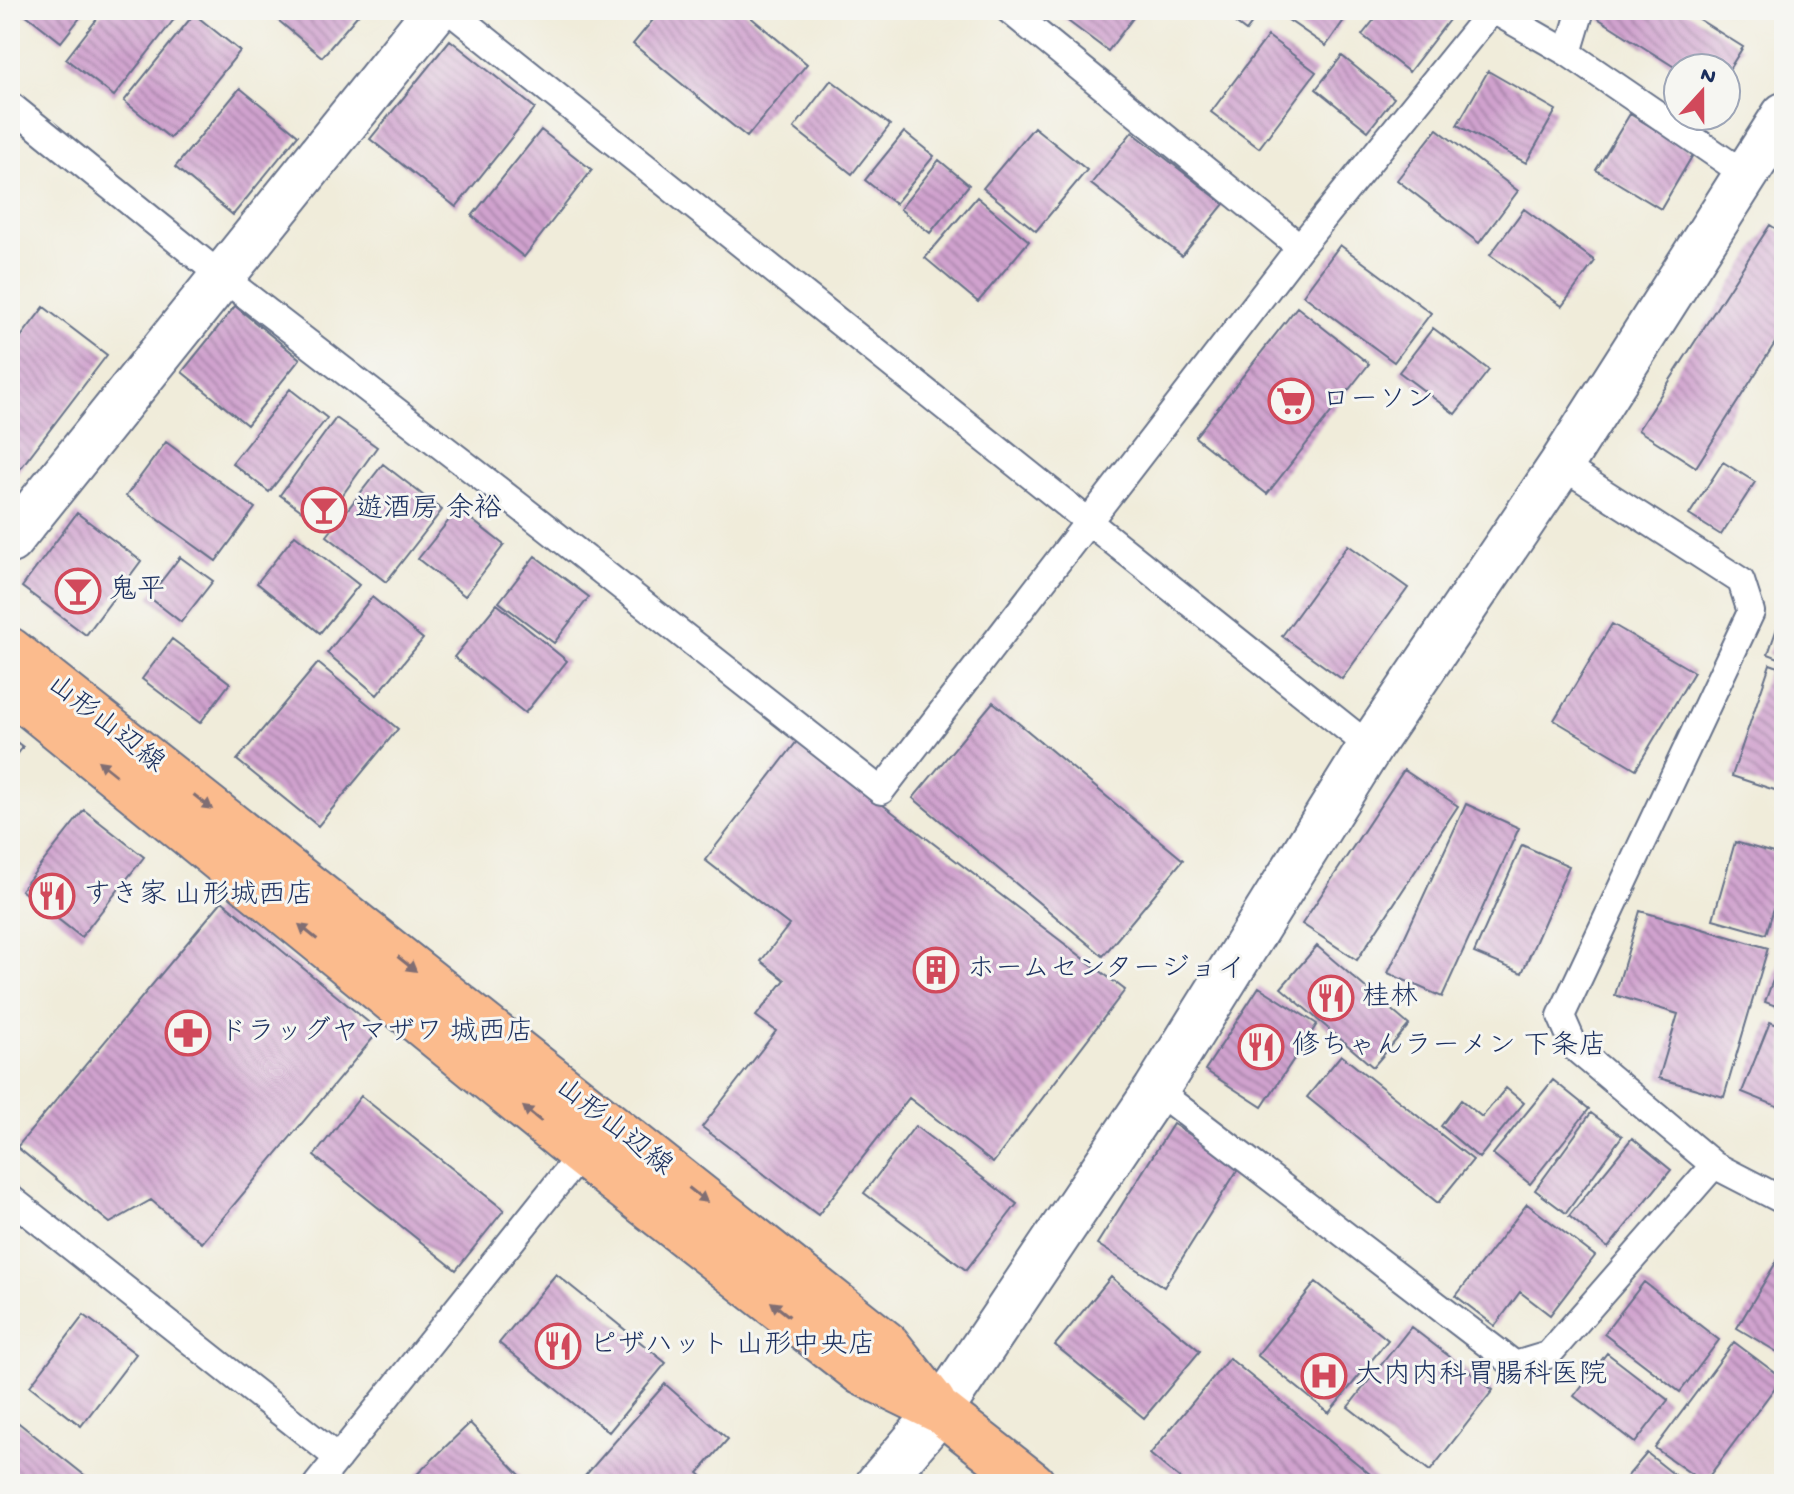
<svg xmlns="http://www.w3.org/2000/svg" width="1794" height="1494" font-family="'Gochi Hand','Klee One',sans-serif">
<defs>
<pattern id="building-back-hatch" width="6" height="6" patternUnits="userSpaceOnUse" patternTransform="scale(2)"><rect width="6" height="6" fill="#d0a2ce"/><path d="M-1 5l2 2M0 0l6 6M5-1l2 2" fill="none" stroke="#a884aa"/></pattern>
</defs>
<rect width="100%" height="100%" fill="#f6f6f2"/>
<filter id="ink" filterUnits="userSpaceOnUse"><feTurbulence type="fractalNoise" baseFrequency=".0125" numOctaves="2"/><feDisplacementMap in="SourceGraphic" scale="16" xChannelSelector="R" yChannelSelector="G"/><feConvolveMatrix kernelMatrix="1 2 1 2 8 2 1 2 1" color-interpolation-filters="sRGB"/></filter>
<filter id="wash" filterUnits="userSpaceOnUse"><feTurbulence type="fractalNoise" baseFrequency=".006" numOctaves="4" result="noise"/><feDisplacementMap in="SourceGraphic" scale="32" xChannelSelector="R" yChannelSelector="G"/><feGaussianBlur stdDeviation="1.8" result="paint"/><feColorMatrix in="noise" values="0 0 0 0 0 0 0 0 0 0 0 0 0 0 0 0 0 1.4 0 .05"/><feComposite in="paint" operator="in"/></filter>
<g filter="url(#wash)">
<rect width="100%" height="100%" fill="#f0ecda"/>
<g id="blocks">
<path fill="url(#building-back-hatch)" d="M 20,10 L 86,10 L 61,42 Z
M 104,10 L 175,10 L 179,13 L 114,96 L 66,59 Z
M 266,10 L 362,10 L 322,57 Z
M 661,10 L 742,10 L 807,64 L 747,137 L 633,44 Z
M 1053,10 L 1139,10 L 1108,51 Z
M 1218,10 L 1262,10 L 1246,31 Z
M 1290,10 L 1351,10 L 1326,46 L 1284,17 Z
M 1382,10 L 1444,10 L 1452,16 L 1409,72 L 1362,35 Z
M 1604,10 L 1684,10 L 1743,47 L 1726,74 L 1726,68 L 1676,68 L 1599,19 Z
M 194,14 L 240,51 L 170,138 L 124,101 Z
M 1268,36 L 1316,72 L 1259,148 L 1211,112 Z
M 450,40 L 535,108 L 456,207 L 370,139 Z
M 1342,56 L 1394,98 L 1368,131 L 1316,89 Z
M 1488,71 L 1556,110 L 1526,163 L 1457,125 Z
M 831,80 L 890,125 L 852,174 L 794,128 Z
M 240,88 L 298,135 L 233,215 L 175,167 Z
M 1630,114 L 1694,153 L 1661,209 L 1596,170 Z
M 1034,127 L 1087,170 L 1036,231 L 983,188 Z
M 1437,129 L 1518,191 L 1479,243 L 1397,180 Z
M 541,130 L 592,170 L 524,257 L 472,216 Z
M 904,132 L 934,156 L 895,204 L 865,180 Z
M 1132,132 L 1224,204 L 1182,256 L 1091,184 Z
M 939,160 L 969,185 L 930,233 L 900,209 Z
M 977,197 L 1029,241 L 978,302 L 925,258 Z
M 1524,209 L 1595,261 L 1562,306 L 1490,255 Z
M 1770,225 L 1784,234 L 1784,329 L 1696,467 L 1638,430 Z
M 1340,245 L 1431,313 L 1394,362 L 1303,295 Z
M 235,306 L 300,359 L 247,425 L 182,372 Z
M 44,307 L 107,355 L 10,482 L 10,351 Z
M 1297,307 L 1369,364 L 1267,494 L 1195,437 Z
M 1433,328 L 1489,370 L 1455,414 L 1399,372 Z
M 290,389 L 327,418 L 269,492 L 232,463 Z
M 336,418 L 377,447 L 321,525 L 280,495 Z
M 166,442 L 255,508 L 216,561 L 126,496 Z
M 1723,462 L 1755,482 L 1721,535 L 1689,515 Z
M 383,464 L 442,510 L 386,582 L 327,536 Z
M 458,509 L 504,545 L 465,596 L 418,559 Z
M 77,513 L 141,561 L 86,635 L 22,587 Z
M 295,535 L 359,585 L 320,633 L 257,583 Z
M 1348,545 L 1408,588 L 1342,679 L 1282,636 Z
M 535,556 L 589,597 L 554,643 L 499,602 Z
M 180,557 L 213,581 L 181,622 L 149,597 Z
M 372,597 L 423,639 L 377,695 L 327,653 Z
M 497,604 L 567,661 L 525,713 L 454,657 Z
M 1784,608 L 1784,660 L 1768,654 Z
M 1612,624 L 1694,672 L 1636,769 L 1554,720 Z
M 172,639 L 230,683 L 200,723 L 142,679 Z
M 318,663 L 398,729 L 318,826 L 237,760 Z
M 1770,664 L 1784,669 L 1784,793 L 1732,776 Z
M 993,702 L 1183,860 L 1103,956 L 913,798 Z
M 10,737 L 23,747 L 10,764 Z
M 798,740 L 1125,990 L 993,1163 L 909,1098 L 818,1215 L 702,1127 L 776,1031 L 756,1016 L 785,980 L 761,961 L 789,925 L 705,860 Z
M 1404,770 L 1458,806 L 1357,960 L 1302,924 Z
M 1466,804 L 1519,828 L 1442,997 L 1388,973 Z
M 84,810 L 144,857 L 81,937 L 21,890 Z
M 1735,842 L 1784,856 L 1784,875 L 1766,934 L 1713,919 Z
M 1522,845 L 1569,866 L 1522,973 L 1474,953 Z
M 222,901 L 379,1031 L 202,1243 L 151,1200 L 110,1223 L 17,1147 Z
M 1640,911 L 1768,948 L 1724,1097 L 1659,1078 L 1678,1014 L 1615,995 Z
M 1317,946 L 1409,1025 L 1373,1067 L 1281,988 Z
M 1784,950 L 1784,1009 L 1765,1002 Z
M 1259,987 L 1317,1024 L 1262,1107 L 1205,1070 Z
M 1770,1022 L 1784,1028 L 1784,1109 L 1742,1092 Z
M 1341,1055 L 1473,1160 L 1438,1203 L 1307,1097 Z
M 1553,1080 L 1589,1109 L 1530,1184 L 1493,1154 Z
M 1506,1088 L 1524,1103 L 1479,1158 L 1441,1126 L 1461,1100 L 1482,1117 Z
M 361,1096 L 504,1210 L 456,1270 L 314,1156 Z
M 1591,1113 L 1622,1136 L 1566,1213 L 1535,1190 Z
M 1173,1124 L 1240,1166 L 1164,1287 L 1097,1244 Z
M 915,1126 L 1017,1204 L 966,1270 L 864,1193 Z
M 1632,1138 L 1671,1170 L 1608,1248 L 1569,1216 Z
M 1527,1204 L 1595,1256 L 1550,1315 L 1520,1292 L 1495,1326 L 1456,1296 Z
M 1784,1249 L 1784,1356 L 1737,1328 Z
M 556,1274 L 666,1363 L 609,1432 L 499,1343 Z
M 1111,1277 L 1200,1351 L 1144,1418 L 1055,1345 Z
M 1316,1282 L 1388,1340 L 1329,1413 L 1257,1355 Z
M 1644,1282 L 1719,1340 L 1680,1392 L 1604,1334 Z
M 84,1315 L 136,1354 L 81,1426 L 30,1386 Z
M 1411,1327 L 1493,1390 L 1430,1471 L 1348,1407 Z
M 1734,1342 L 1782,1378 L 1704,1483 L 1655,1448 Z
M 1607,1353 L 1668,1400 L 1635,1443 L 1574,1396 Z
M 1229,1358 L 1382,1484 L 1186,1484 L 1150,1454 Z
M 665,1384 L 728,1439 L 698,1473 L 711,1484 L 578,1484 Z
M 10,1416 L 88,1478 L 84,1484 L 10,1484 Z
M 470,1423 L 522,1477 L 515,1484 L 407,1484 Z
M 1647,1453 L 1686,1484 L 1621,1484 Z"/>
</g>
</g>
<g filter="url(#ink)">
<use href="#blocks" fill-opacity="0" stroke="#667189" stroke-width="2"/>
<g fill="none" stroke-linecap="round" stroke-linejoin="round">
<g stroke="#667189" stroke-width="30">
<path id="service" d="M 449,10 L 1370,747
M 1009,10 L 1300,247
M 1493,10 L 1568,53 L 1746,175
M 1568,53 L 1581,10
M 10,105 L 221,276 L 519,506 L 881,791 L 1300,247 L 1492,10
M 1561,465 L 1741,581 L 1751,612 L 1561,1016 L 1575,1048 L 1714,1165 L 1784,1201
M 1156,1090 L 1515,1365 L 1548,1355 L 1714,1165
M 10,1198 L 338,1458
M 317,1484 L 581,1154"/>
</g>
<g stroke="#667189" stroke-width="48">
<path id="minor" d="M 10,541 L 436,10"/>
</g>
<g stroke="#667189" stroke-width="48">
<path id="tertiary" d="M 878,1484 L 940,1411 L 1156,1090 L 1370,747 L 1561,465 L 1784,115"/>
</g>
<g stroke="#667189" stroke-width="48">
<path id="primary" d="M 10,650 L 887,1344 L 933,1402
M 10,689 L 581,1154 L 862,1373 L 940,1411 L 1033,1484"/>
</g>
<use href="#service" stroke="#fff" stroke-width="26"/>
<use href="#minor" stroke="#fff" stroke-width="44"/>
<use href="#tertiary" stroke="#fff" stroke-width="44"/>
<use href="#primary" stroke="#fbbb8d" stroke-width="44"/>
</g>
<defs><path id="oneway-solid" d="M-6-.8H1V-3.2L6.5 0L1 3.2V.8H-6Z" transform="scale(2)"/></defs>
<g fill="#806e73">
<use href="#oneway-solid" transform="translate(107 768) rotate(-141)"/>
<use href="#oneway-solid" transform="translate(203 802) rotate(38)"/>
<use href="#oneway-solid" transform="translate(308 932) rotate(-141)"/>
<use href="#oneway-solid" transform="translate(407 964) rotate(38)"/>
<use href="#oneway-solid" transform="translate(532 1114) rotate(-141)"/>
<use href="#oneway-solid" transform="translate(698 1195) rotate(38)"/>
<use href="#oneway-solid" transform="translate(780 1309) rotate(-142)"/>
</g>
</g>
<defs>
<g id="supermarket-ring" transform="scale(2.3)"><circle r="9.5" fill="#f6f6f2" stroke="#d1495b" stroke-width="1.5"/><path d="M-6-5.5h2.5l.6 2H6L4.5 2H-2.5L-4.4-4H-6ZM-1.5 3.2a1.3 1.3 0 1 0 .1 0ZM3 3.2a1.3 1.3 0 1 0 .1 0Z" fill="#d1495b"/></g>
<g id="bar-ring" transform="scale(2.3)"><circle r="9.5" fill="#f6f6f2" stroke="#d1495b" stroke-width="1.5"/><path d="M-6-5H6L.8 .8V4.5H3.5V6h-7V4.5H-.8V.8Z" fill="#d1495b"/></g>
<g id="restaurant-ring" transform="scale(2.3)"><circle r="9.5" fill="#f6f6f2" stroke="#d1495b" stroke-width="1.5"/><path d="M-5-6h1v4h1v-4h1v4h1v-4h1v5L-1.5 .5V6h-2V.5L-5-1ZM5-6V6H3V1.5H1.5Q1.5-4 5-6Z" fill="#d1495b"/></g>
<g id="building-ring" transform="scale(2.3)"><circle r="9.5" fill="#f6f6f2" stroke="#d1495b" stroke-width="1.5"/><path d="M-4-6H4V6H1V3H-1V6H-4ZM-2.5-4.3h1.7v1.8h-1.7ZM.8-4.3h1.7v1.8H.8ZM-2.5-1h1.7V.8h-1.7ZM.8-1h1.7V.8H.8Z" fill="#d1495b"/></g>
<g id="pharmacy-ring" transform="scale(2.3)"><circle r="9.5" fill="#f6f6f2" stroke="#d1495b" stroke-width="1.5"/><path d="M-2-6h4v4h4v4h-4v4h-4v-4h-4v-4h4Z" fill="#d1495b"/></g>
<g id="hospital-ring" transform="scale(2.3)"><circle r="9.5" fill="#f6f6f2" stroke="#d1495b" stroke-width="1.5"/><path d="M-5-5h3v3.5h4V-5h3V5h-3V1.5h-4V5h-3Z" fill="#d1495b"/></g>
</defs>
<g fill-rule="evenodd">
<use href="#supermarket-ring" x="1291" y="401"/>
<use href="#bar-ring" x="324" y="510"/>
<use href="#bar-ring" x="78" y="591"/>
<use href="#restaurant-ring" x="52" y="896"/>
<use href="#building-ring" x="936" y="970"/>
<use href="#restaurant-ring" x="1331" y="998"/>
<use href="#pharmacy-ring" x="188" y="1033"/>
<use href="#restaurant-ring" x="1261" y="1047"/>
<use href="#restaurant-ring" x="558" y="1346"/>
<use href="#hospital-ring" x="1324" y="1376"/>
</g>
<g text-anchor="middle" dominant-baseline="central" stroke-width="6" stroke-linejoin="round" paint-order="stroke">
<g font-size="28" fill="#1b2f5e" stroke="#f6f6f2" text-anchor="start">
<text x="1322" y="401">ローソン</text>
<text x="355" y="510">遊酒房 余裕</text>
<text x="109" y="591">鬼平</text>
<text x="83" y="896">すき家 山形城西店</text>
<text x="967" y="970">ホームセンタージョイ</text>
<text x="1362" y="998">桂林</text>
<text x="219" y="1033">ドラッグヤマザワ 城西店</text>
<text x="1292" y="1047">修ちゃんラーメン 下条店</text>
<text x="589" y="1346">ピザハット 山形中央店</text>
<text x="1355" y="1376">大内内科胃腸科医院</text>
</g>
<g font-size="28" fill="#1b2f5e" stroke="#f6f6f2">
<text transform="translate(105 725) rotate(38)">山形山辺線</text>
<text transform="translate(613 1128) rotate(38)">山形山辺線</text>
</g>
</g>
<rect width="1794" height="1494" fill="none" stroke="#f6f6f2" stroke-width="40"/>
<g transform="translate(1702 92) rotate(21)"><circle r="38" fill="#f6f6f2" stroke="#9ea6b7" stroke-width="2"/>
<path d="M0-6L14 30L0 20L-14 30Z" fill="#d1495b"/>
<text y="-12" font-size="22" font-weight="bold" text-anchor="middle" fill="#1b2f5e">N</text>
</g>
</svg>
